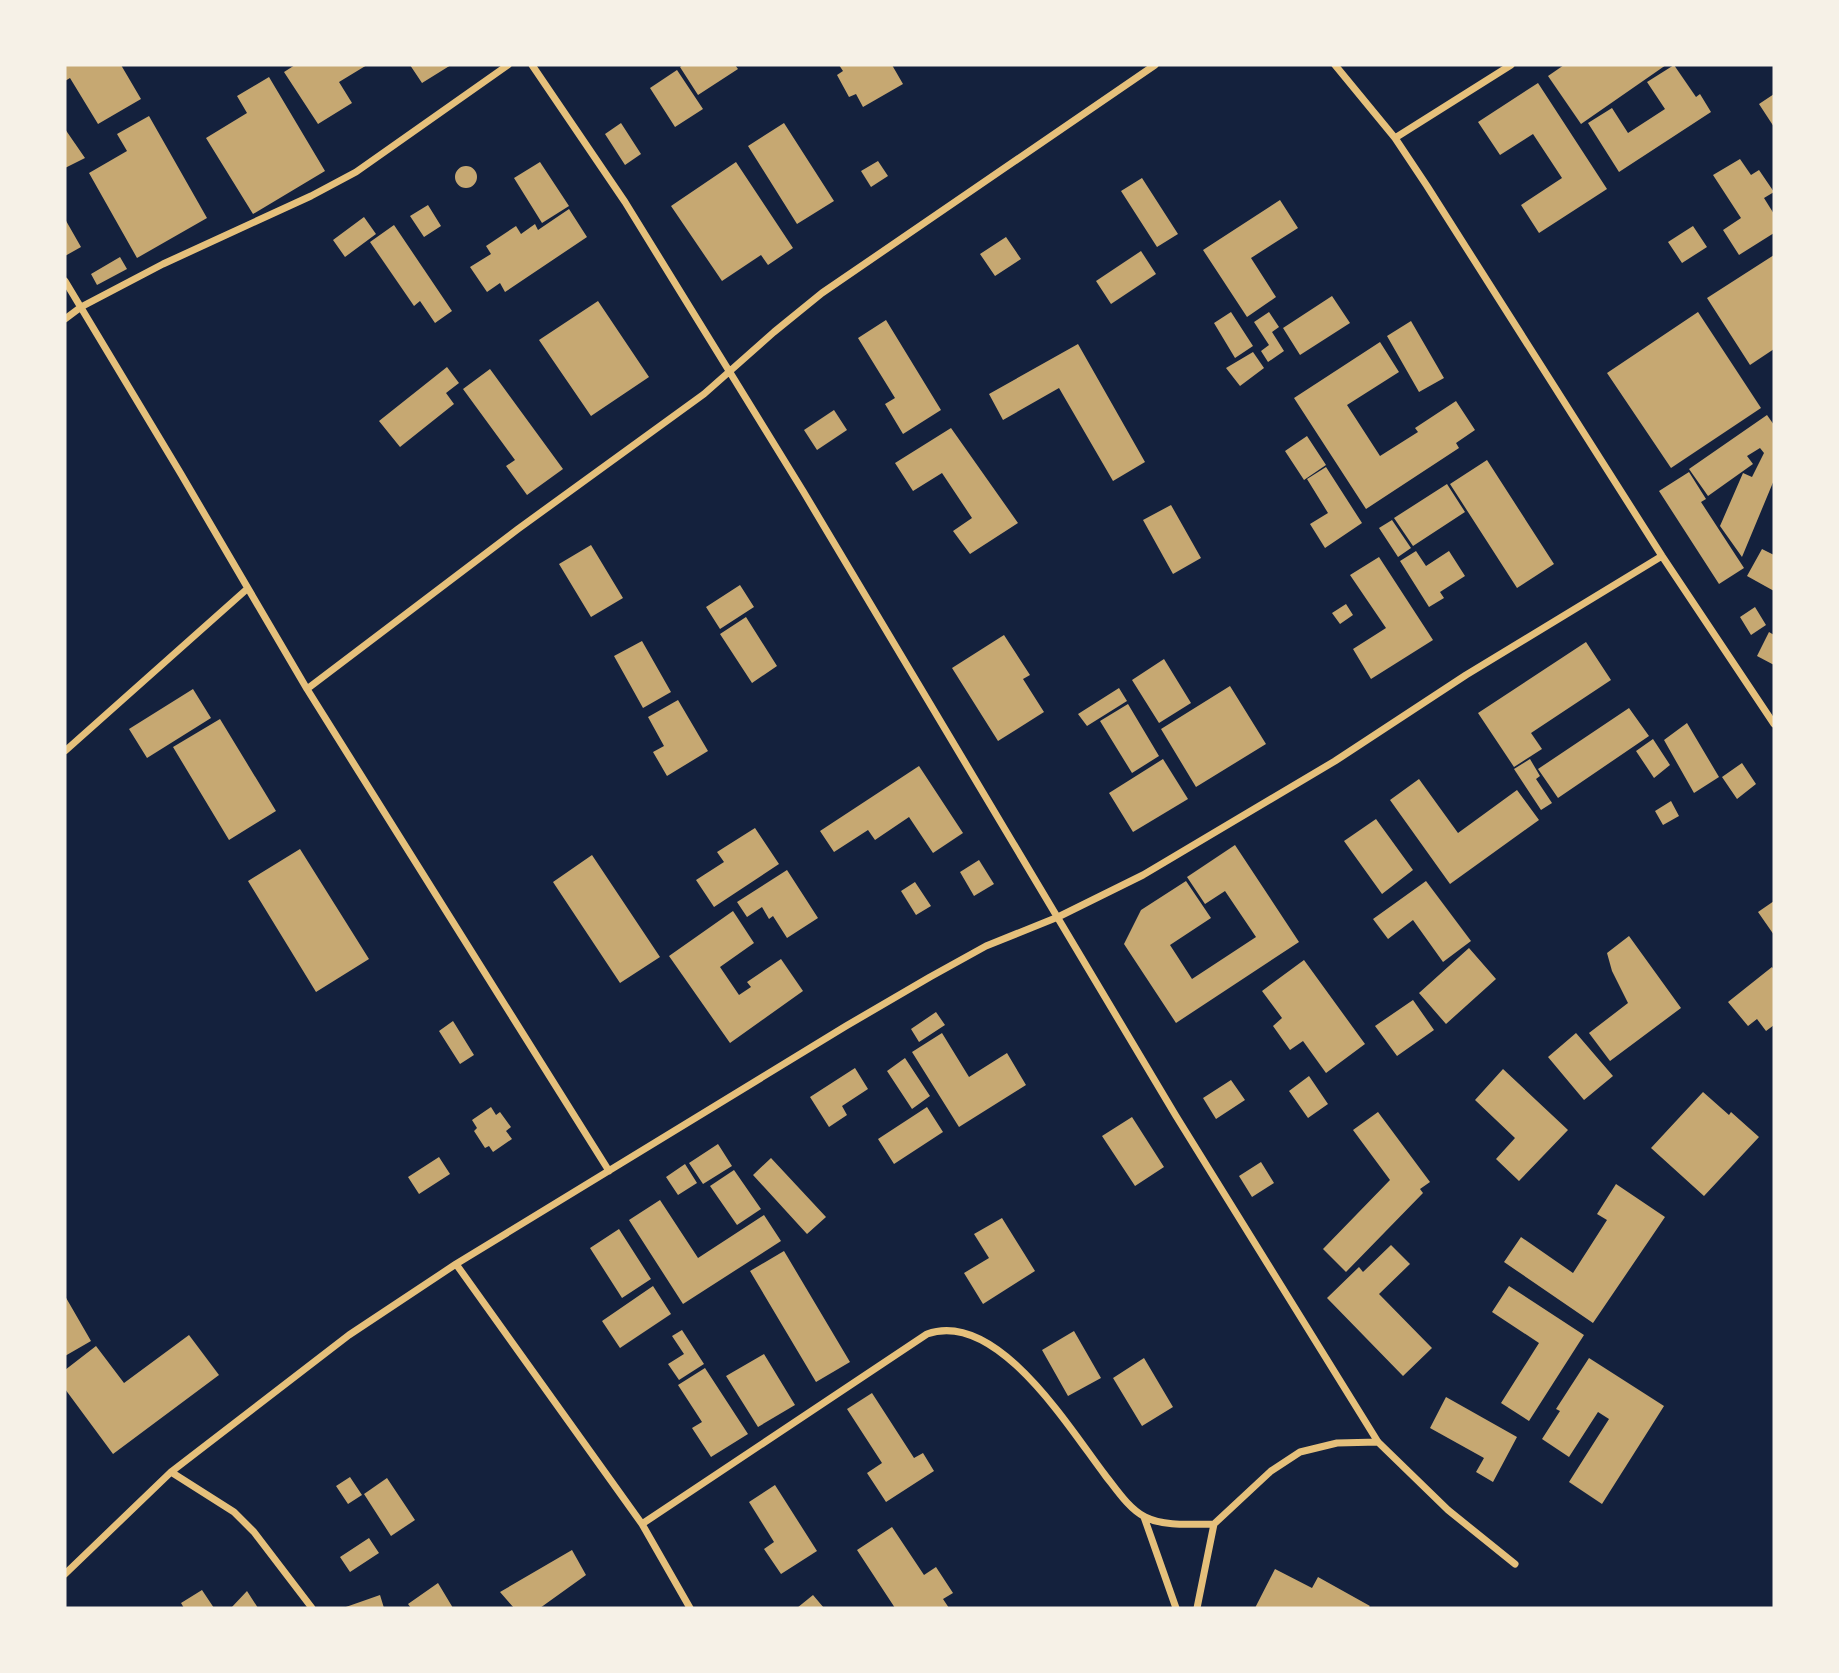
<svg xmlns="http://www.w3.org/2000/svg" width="1839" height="1673" font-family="Poppins,sans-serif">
<rect width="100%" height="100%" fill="#14213d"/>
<path fill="#c6a872" d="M 65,65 L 121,65 L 141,99 L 98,124 L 70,78 L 65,81 Z
M 295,65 L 367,65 L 339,82 L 352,103 L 318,124 L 284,72 Z
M 410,65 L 451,65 L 422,83 Z
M 683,65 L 735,65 L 738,69 L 698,95 L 680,67 Z
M 839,65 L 892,65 L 903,84 L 863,107 L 856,94 L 849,97 L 837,75 L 843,71 Z
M 1564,65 L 1666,65 L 1581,124 L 1548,76 Z
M 1674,65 L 1696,97 L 1700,94 L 1711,112 L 1619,172 L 1588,123 L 1612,108 L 1628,133 L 1665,109 L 1647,82 Z
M 677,70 L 703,109 L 675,127 L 650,88 Z
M 269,77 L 325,171 L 253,214 L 206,138 L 247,113 L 237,96 Z
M 1538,83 L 1607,189 L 1539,233 L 1521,205 L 1562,178 L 1533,134 L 1500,155 L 1478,122 Z
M 1774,94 L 1774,127 L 1759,104 Z
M 149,116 L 207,218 L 137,258 L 89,173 L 127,151 L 117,134 Z
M 621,123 L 641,154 L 625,165 L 605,134 Z
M 784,123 L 834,201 L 797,224 L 748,146 Z
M 65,129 L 85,158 L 65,168 Z
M 1740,159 L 1751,175 L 1759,170 L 1774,192 L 1764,198 L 1774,214 L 1774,233 L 1739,255 L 1723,230 L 1741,218 L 1713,175 Z
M 878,161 L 888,176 L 871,187 L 861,171 Z
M 540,162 L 569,206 L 542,223 L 514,178 Z
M 736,162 L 793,248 L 768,265 L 761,255 L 722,281 L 671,206 Z
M455 177a11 11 0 1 1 22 0a11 11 0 1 1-22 0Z
M 1142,178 L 1178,234 L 1157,247 L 1121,191 Z
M 1280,200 L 1298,228 L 1251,258 L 1276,297 L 1247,317 L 1203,250 Z
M 428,205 L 441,226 L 424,237 L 410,216 Z
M 569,209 L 587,237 L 505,292 L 500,283 L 487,292 L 470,267 L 491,254 L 486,246 L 516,226 L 521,234 L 535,224 L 538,230 Z
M 364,217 L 376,234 L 345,257 L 333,240 Z
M 65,219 L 81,247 L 65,256 Z
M 394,225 L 452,311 L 435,323 L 420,301 L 414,306 L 370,242 Z
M 1693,226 L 1707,247 L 1682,263 L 1668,242 Z
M 1006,237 L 1021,259 L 995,276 L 980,254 Z
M 1141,251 L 1156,274 L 1111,304 L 1096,281 Z
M 1774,255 L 1774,349 L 1750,365 L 1707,298 Z
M 120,257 L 127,269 L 97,285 L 91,274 Z
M 1332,296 L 1350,323 L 1300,355 L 1283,328 Z
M 598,301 L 649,377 L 591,416 L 539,340 Z
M 1231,312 L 1253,346 L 1235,358 L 1214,323 Z
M 1269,312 L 1279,327 L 1272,332 L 1284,351 L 1268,362 L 1261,351 L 1269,345 L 1254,322 Z
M 1698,312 L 1761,408 L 1671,468 L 1607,373 Z
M 886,320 L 941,410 L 903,434 L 885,404 L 895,398 L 858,338 Z
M 1411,321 L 1444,378 L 1419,392 L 1387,336 Z
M 1380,342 L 1399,372 L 1347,405 L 1380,456 L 1418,432 L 1415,428 L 1456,401 L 1475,430 L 1456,443 L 1459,448 L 1366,509 L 1294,398 Z
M 1078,344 L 1145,462 L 1113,481 L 1059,388 L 1003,420 L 989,394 Z
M 1253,352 L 1264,368 L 1240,386 L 1226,368 Z
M 447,367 L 459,383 L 446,393 L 454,404 L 400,447 L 379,421 Z
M 490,369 L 563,469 L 527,495 L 506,466 L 515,460 L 463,389 Z
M 834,410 L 847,430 L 817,450 L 804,430 Z
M 1767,415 L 1774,425 L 1774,480 L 1742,557 L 1720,526 L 1743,473 L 1752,477 L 1764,453 L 1760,448 L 1747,456 L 1753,464 L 1708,496 L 1689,469 Z
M 951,428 L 1018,523 L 970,554 L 953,531 L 972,518 L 942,473 L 913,491 L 895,463 Z
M 1307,436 L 1326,465 L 1304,480 L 1285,451 Z
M 1487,460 L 1554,564 L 1517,588 L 1450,484 Z
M 1326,467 L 1362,523 L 1325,548 L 1310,524 L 1328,513 L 1307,479 Z
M 1689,472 L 1706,499 L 1701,502 L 1744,568 L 1719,584 L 1659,491 Z
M 1447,484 L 1465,512 L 1413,546 L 1394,518 Z
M 1171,505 L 1201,558 L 1173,574 L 1143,520 Z
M 1392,520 L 1411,548 L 1398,557 L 1379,528 Z
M 591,545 L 623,598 L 591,617 L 559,564 Z
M 1762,549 L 1774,555 L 1774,591 L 1747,576 Z
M 1416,551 L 1426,566 L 1449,551 L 1465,576 L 1440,592 L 1444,598 L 1429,607 L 1400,561 Z
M 1379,557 L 1433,640 L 1371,679 L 1353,649 L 1386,628 L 1350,575 Z
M 740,585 L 754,607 L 720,629 L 706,607 Z
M 1346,604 L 1353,615 L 1340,624 L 1332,613 Z
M 1755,607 L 1766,625 L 1751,635 L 1740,617 Z
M 746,617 L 777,666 L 752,683 L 720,634 Z
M 1769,632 L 1774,635 L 1774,665 L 1757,656 Z
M 1004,635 L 1030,675 L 1023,679 L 1044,712 L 998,741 L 952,668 Z
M 642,641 L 671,692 L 643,708 L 614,656 Z
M 1586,642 L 1611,680 L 1531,733 L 1542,749 L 1514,767 L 1478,713 Z
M 1164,659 L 1191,703 L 1159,723 L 1132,680 Z
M 1230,686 L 1266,744 L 1196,787 L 1161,729 Z
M 1119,688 L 1127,701 L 1087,726 L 1078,714 Z
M 193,689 L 211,718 L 147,758 L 129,729 Z
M 678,700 L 708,751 L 667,776 L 653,752 L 664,746 L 648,717 Z
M 1128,704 L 1159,756 L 1132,773 L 1100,721 Z
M 1629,708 L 1649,736 L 1558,798 L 1538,769 Z
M 220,719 L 276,811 L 229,840 L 173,747 Z
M 1687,723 L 1719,777 L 1694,793 L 1664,740 Z
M 1653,739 L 1670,765 L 1654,778 L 1636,751 Z
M 1163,759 L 1188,799 L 1133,832 L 1109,793 Z
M 1530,759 L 1540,776 L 1536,779 L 1552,803 L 1541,810 L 1514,769 Z
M 1742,763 L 1756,784 L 1737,799 L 1722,777 Z
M 919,766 L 963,833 L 933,853 L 909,817 L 875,840 L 868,830 L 834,852 L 820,831 Z
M 1419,779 L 1458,833 L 1517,790 L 1539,820 L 1450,884 L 1390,800 Z
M 1671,801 L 1679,816 L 1663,825 L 1655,811 Z
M 1376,819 L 1413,870 L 1382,894 L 1344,841 Z
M 755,828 L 779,864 L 714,907 L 696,880 L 724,862 L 717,852 Z
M 1235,845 L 1299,942 L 1176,1023 L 1124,944 L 1141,910 L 1186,881 L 1211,918 L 1170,945 L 1192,979 L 1256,937 L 1225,891 L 1205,904 L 1187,877 Z
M 300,849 L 369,959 L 316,992 L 248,881 Z
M 592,855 L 660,957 L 620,983 L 553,882 Z
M 979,860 L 994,884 L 974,896 L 960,872 Z
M 787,870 L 818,918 L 787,938 L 773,916 L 769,919 L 762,907 L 747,917 L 737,902 Z
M 1426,881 L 1471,941 L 1443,962 L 1413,920 L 1388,939 L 1373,919 Z
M 915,882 L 931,906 L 916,915 L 901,891 Z
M 1774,901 L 1774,935 L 1758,912 Z
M 733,911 L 754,943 L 720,967 L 739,995 L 751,987 L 747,982 L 781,959 L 803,991 L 730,1043 L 669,956 Z
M 1629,936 L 1681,1008 L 1610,1061 L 1589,1033 L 1628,1003 L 1612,971 L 1607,953 Z
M 1469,948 L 1496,979 L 1446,1024 L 1419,993 Z
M 1304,960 L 1365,1044 L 1326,1073 L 1303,1041 L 1290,1050 L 1273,1026 L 1282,1018 L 1262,991 Z
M 1772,967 L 1774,970 L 1774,1025 L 1766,1031 L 1757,1019 L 1748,1026 L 1728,1002 Z
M 1413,1000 L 1434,1030 L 1397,1056 L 1375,1026 Z
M 936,1012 L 945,1025 L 919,1042 L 911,1029 Z
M 453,1021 L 474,1055 L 460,1064 L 439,1031 Z
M 942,1033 L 969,1077 L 1007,1053 L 1026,1085 L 959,1127 L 912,1052 Z
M 1576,1033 L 1613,1076 L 1584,1100 L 1548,1057 Z
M 905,1058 L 930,1096 L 912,1109 L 887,1071 Z
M 855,1068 L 868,1089 L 842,1106 L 847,1115 L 829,1127 L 810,1097 Z
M 1503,1069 L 1568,1130 L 1519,1181 L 1496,1159 L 1515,1138 L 1475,1100 Z
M 1309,1076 L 1328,1104 L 1308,1118 L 1289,1091 Z
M 1231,1080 L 1245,1100 L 1216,1119 L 1203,1098 Z
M 1703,1092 L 1729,1115 L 1731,1112 L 1759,1137 L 1704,1196 L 1651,1148 Z
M 491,1107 L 496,1115 L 500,1112 L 511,1127 L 506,1131 L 512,1139 L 493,1152 L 489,1146 L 485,1148 L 474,1131 L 477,1128 L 472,1120 Z
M 927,1107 L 943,1132 L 894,1164 L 878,1139 Z
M 1378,1112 L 1430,1182 L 1420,1189 L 1423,1193 L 1346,1272 L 1323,1249 L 1390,1180 L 1353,1130 Z
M 1132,1117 L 1164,1167 L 1135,1186 L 1102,1136 Z
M 718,1144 L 732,1166 L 703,1184 L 689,1163 Z
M 439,1157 L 450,1174 L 419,1194 L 408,1177 Z
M 771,1158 L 826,1217 L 807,1234 L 753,1175 Z
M 1261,1162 L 1274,1183 L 1252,1197 L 1239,1176 Z
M 685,1164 L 697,1183 L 678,1195 L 666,1177 Z
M 734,1170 L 761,1209 L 737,1225 L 710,1186 Z
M 1616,1184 L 1665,1217 L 1593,1323 L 1504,1262 L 1521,1237 L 1573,1273 L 1607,1220 L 1597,1214 Z
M 660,1200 L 698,1258 L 764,1215 L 781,1241 L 683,1304 L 629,1220 Z
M 1002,1218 L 1035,1271 L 983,1304 L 964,1273 L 989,1258 L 974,1234 Z
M 619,1229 L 651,1279 L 622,1298 L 590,1248 Z
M 1391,1245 L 1410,1264 L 1379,1294 L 1432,1348 L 1403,1376 L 1327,1298 L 1359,1267 L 1363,1272 Z
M 784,1251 L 850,1362 L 816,1382 L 750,1271 Z
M 653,1286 L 671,1314 L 620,1348 L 602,1321 Z
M 1509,1286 L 1584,1335 L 1529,1421 L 1501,1403 L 1539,1343 L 1492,1312 Z
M 65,1296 L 91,1341 L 65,1356 Z
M 682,1330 L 704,1364 L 679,1380 L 668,1364 L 684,1354 L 672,1336 Z
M 1074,1331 L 1101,1378 L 1068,1396 L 1042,1350 Z
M 189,1335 L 219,1375 L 113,1454 L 65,1389 L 65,1370 L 96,1346 L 124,1383 Z
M 764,1354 L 795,1405 L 758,1427 L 726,1376 Z
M 1144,1358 L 1173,1407 L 1142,1426 L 1113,1378 Z
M 1589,1358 L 1664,1406 L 1602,1504 L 1569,1482 L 1609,1419 L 1598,1412 L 1569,1457 L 1542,1439 L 1560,1411 L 1556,1409 Z
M 705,1368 L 748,1434 L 711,1457 L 692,1428 L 702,1422 L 678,1385 Z
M 872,1393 L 914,1458 L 923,1453 L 934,1471 L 886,1502 L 867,1473 L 882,1463 L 847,1409 Z
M 1446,1397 L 1517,1437 L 1493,1482 L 1476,1472 L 1484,1458 L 1430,1428 Z
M 350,1477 L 362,1495 L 348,1504 L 336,1486 Z
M 387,1478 L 415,1520 L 391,1536 L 364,1494 Z
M 775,1485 L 817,1551 L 781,1574 L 764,1549 L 774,1542 L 749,1502 Z
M 892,1527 L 924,1575 L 936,1567 L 953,1593 L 943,1599 L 949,1608 L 895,1608 L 857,1550 Z
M 369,1538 L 379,1553 L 350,1572 L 340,1557 Z
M 572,1550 L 586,1575 L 540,1608 L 514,1608 L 500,1592 Z
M 1275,1569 L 1312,1588 L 1318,1577 L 1370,1606 L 1368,1608 L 1255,1608 Z
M 438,1583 L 453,1608 L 411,1608 L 408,1604 Z
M 202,1590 L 214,1608 L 184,1608 L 181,1603 Z
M 247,1591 L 258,1608 L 231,1608 Z
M 380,1595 L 384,1608 L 343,1608 Z
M 813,1595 L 824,1608 L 797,1608 Z"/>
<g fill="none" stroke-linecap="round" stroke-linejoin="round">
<path stroke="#e5c07b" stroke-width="7" d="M 532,65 L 625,202 L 803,491 L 1176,1116 L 1378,1442 L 1448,1510 L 1515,1564
M 1335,65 L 1395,138 L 1427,186 L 1662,556 L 1774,724
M 1395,138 L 1511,65
M 65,281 L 181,474 L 307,689 L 609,1171
M 65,319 L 81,307 L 163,264 L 311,196 L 356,172 L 508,65
M 307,689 L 518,529 L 704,394 L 774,332 L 822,293 L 1155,65
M 65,751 L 247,589
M 456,1264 L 642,1524 L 690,1608
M 171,1472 L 234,1512 L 254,1532 L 312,1608
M 1144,1517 L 1176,1608
M 642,1524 L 927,1334 C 997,1309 1069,1428 1105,1475 C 1116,1489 1129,1509 1145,1517 C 1165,1527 1192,1524 1214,1524
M 65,1574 L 171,1472 L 349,1335 L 456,1264 L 846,1026 L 930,977 L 986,946 L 1058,917 L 1143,875 L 1335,761 L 1466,675 L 1662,556
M 1197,1608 L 1214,1524 L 1271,1471 L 1300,1452 L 1337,1443 L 1378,1442"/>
</g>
<rect width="1839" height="1673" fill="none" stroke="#f6f1e7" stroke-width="133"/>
</svg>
